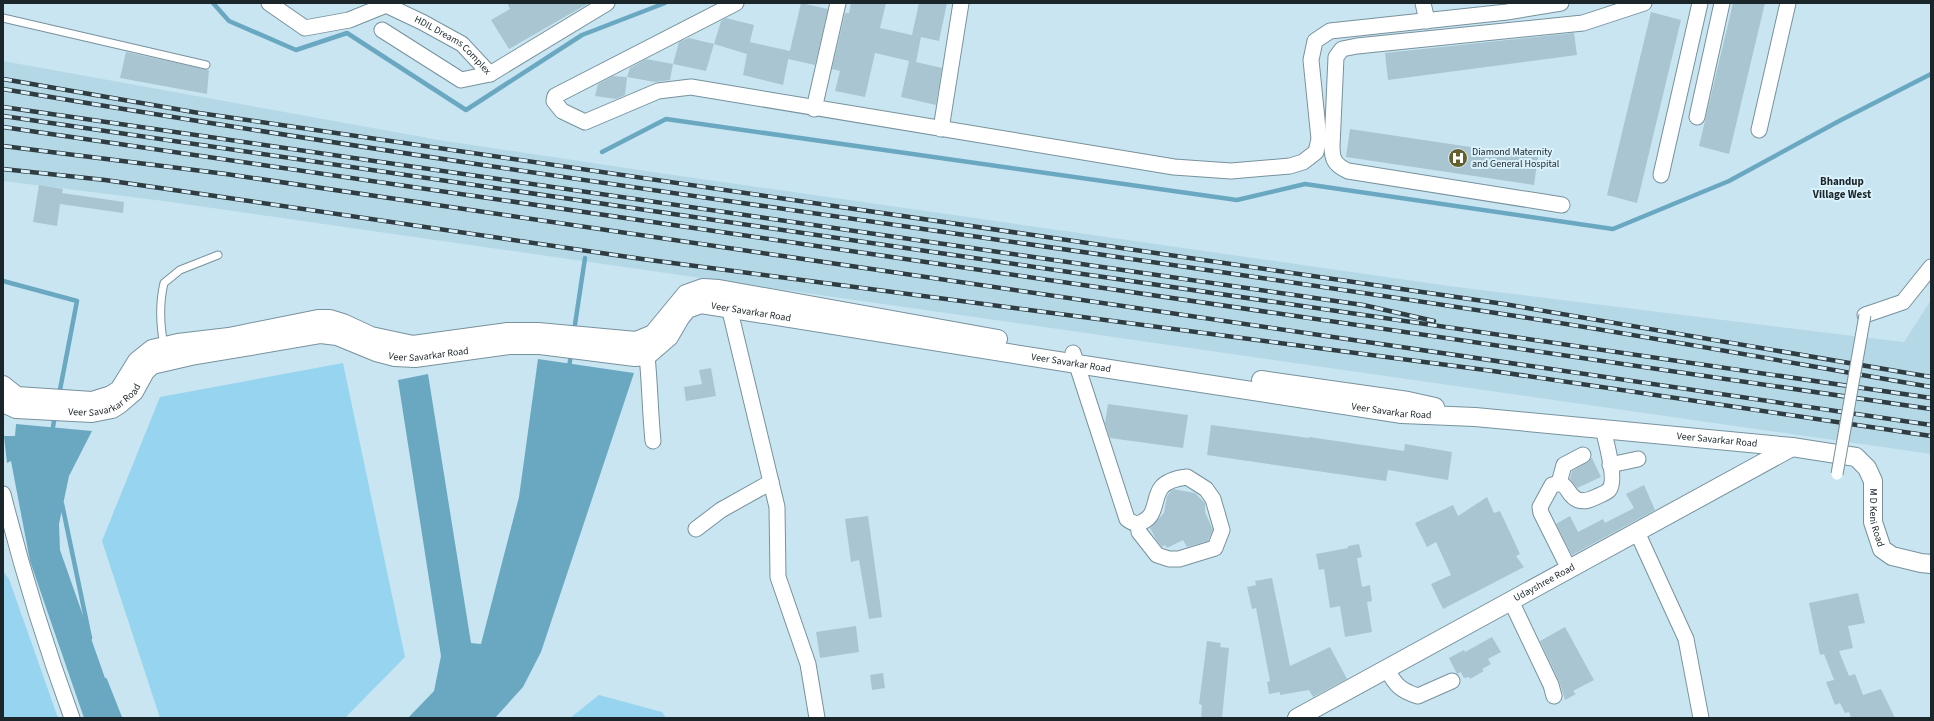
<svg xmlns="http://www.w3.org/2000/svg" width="1934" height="721" font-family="'Source Sans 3',sans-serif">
	<rect width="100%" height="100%" fill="#c9e5f2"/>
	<path fill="#b5d8e7" d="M3,61l436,79 207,31 803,115 404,50 51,6 27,-42v154l-1775,-254 -153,-19z"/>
	<path fill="#97d4ef" d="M343,363l62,294 -60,61h-185l-58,-177 58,-144z
		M3,571l6,8 49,139h-55z
		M599,695l63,17 4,6h-96z"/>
	<path fill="#6aa8c2" d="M538,359l96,14 -93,279 -18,35 -28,31h-87l26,-27 7,-35 -43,-276 30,-6 43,269 10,1 38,-147z
		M16,424l76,7 -23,45 -10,48 1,26 59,168h-35l-54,-157 -19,-100 -4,2 -3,-27h11z"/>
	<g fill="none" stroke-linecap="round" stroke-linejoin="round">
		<path stroke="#6aa8c2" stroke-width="4.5" d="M213,3l16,18 67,29 51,-17 119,77 116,-75 83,-32
			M602,152l64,-33 571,81 68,-16 308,45 116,-48 112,-61 90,-46
			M3,281l74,20 -18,94
			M574,331l11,-73
			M569,369l2,-17
			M52,432l3,-16
			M62,504l28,134
			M105,680l15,38"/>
	</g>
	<path fill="#aac5d2" d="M507,3h82l-80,46 -18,-29 19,-11z
		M801,3l27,6 -13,56 -27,-6z
		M851,3h35l-6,25 41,9 -5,25 26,6 -6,37 -35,-8 8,-36 -34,-8 -10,44 -30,-6 5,-20 -8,-2 13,-56h4z
		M919,3h28l-8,38 -27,-6z
		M1733,3h32l-36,151 -30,-8z
		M1651,12l30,8 -44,183 -30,-8z
		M726,18l28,7 -4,17 40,9 -7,34 -40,-10 4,-21 -33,-10 7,-23z
		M1574,33l3,22 -189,25 -3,-27z
		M689,38l25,6 -8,27 -33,-7 6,-22z
		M126,52l83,18 -2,24 -87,-16z
		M646,59l27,5 -3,16 -15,2 -28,-5 3,-9z
		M613,76l14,1 -2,18 -9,4 -21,-3 3,-12z
		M1350,129l188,28 -4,28 -188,-28z
		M39,185l24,4 -1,4 62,9 -1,11 -63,-9 -3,22 -24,-4z
		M711,368l5,28 -30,5 -2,-14 18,-3 -3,-14z
		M1108,404l80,11 -5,33 -73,-10 -5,-15z
		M1211,425l98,13v-1l95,14 1,-7 47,8 -4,28 -60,-10 -2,11 -179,-26z
		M1592,458l9,19 -24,11 -7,-9 2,-8z
		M1644,485l11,25 -83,45 -16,-31 14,-8 8,16 25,-13 2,4 29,-15 -8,-14z
		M1173,489l22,4 10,10v9l8,18 -5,11 -21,6 -4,-7 -16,8 -2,-3 -3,2 -6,-8 -6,-11 14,-15 3,-17z
		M1487,497l7,16 6,-2 20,43 -4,2 8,11 -81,42 -12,-25 20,-9 -15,-33 -9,5 -12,-24 38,-18 5,11z
		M868,516l14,101 -13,2 -10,-59 -8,2 -6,-43z
		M1359,544l3,13 -5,1 5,29 8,-2 2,16 -5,1 5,30 -27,5 -5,-31 -10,2 -6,-39 -5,1 -3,-16 32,-6v-2z
		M1272,578l18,88 40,-19 17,32 -34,18 -4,-7 -29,5v-3l-11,2 -2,-12 3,-1 -14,-73 -4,1 -5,-22 9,-2 -1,-4z
		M1858,593l7,30 -17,3 5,22 -14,3 10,25 6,-2 8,21 18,-6 14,29h-44l-2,-6 -4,1 -5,-10 -5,2 -9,-23 8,-2 -10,-26 -4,1 -11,-52z
		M856,626l3,26 -39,6 -4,-26z
		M1565,627l29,53 -21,11 3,3 -11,6 -6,-19 -19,-40z
		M1492,637l9,15 -13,7 3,5 -9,5 2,2 -14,8 -1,-2 -4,1 -2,-1 -2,-5 -4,2 -8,-16 15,-8 1,2z
		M1207,641l14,2 -1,4 9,1 -7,70h-21l1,-13 -3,-1z
		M883,673l2,15 -13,2 -2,-15z"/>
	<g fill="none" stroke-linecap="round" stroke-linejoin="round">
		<g stroke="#77929d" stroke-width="9">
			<path id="service" d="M3,18l203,47
				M164,346c-4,-21 -5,-42 0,-63l16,-13 38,-15"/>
		</g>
		<g stroke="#77929d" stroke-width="17">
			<g id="minor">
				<path id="s1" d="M269,3l36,25 44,-8 37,-15 36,17 40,22 28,30"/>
				<path d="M736,3l-181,93 -1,5 8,10 23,11 73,-31 33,-4 483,80 57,4 59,-5 13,-4 13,-10 3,-13 -8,-79 4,-19 15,-10 177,-19 54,-9"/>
				<path d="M1423,3l4,18"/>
				<path d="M382,30l79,50 29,-6 117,-71"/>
				<path d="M814,109l24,-106"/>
				<path d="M1697,117l25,-114"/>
				<path d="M941,129l20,-126"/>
				<path d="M1759,130l29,-127"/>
				<path d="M1661,175l39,-172"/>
				<path d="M1562,205l-214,-34c-13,-6 -16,-11 -16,-25l4,-89 6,-8 15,-3 226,-23 61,-20"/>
				<path d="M729,307l48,200 1,70 30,87 9,54"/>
				<path d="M1865,315l38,-13 28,-35"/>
				<path d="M1073,353l54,166c5,4 9,6 15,3 15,-6 11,-23 19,-34 6,-8 17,-10 26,-11l19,12 7,10 9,31 -7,18 -36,11h-10l-12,-4 -18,-23 -1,-8"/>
				<path d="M647,356c3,28 3,56 6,85"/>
				<path d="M1610,465l28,-6"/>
				<path d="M1559,483l5,-18 19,-10"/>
				<path d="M3,494c19,76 42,150 69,224"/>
				<path d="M696,529l25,-19 50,-28"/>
				<path d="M1637,532l49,107 15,79"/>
				<path d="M1569,569l-28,-56 -1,-6 12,-22c18,-5 13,10 26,15 7,2 12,0 18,-3 4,-2 10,-4 13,-7 8,-9 -3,-49 -6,-61"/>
				<path d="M1511,601l40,84 3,11"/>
				<path d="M1387,669c8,16 14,22 31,27l34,-15"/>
			</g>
		</g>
		<g stroke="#77929d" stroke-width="20">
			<g id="tertiary">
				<path d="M1261,380l147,21 27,6"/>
				<path d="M3,385l14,11 75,5 19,-6 8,-5 18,-29 15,-12 26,-6 51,-6 89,-18h12l13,4 28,13 42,9 95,-13h30l98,9 17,-7 33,-40 17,-6 16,1 279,50"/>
				<path id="s2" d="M3,403l13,6 76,4 20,-4 8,-5 14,-12 11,-20 7,-7 39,-9 130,-22 16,2 39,16 19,5 20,1 95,-13h30l95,12 12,-1 22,-19 11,-19 7,-9 14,-5 376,60 325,50 73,3 317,30 64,10 11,11 6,13v41l9,27 10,7 29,7 10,1"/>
				<path id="s3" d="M1297,718l495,-271"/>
			</g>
		</g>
		<use href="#service" stroke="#fff" stroke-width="7"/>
		<use href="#minor" stroke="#fff" stroke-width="15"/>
		<use href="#tertiary" stroke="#fff" stroke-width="18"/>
		<g stroke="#2f3c41" stroke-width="4.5">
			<path id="rail" d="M3,79l196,34 1305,191 427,73
				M3,89c496,84 996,148 1493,224 145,22 290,49 435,74
				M3,107l1360,198 71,16
				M3,116l1928,282
				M3,127l1928,282
				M3,146l223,28 1705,251
				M3,169l102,11 117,17 420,62 851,112 438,65"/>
		</g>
		<use href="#rail" stroke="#dbf2fc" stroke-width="3" stroke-dasharray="9" stroke-linecap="butt"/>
		<g stroke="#77929d" stroke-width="13" stroke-linecap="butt">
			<path id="pedestrian-bridge" d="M1837,474l28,-159"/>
		</g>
		<use href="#pedestrian-bridge" stroke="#fff" stroke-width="11"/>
	</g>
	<defs>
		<g id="hospital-disc" transform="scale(1)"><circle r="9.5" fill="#64602d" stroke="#dbf2fc"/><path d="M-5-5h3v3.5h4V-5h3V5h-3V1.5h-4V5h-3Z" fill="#fff"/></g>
	</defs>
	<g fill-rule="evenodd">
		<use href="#hospital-disc" x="1458" y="158"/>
	</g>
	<g text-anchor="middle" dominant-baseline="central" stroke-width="4" stroke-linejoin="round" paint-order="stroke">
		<g font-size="10" fill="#1b262a" stroke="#dbf2fc">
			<text stroke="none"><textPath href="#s1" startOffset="207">HDIL Dreams Complex</textPath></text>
			<text stroke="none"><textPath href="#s2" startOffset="803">Veer Savarkar Road</textPath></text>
			<text stroke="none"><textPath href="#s2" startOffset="455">Veer Savarkar Road</textPath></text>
			<text stroke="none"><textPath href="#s2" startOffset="1127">Veer Savarkar Road</textPath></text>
			<text stroke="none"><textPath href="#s2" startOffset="107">Veer Savarkar Road</textPath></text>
			<text stroke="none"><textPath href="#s2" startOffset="1451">Veer Savarkar Road</textPath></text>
			<text stroke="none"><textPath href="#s2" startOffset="1778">Veer Savarkar Road</textPath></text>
			<text stroke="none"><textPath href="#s2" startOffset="1985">M D Keni Road</textPath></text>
			<text stroke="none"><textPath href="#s3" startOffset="282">Udayshree Road</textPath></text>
		</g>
		<g font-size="10" fill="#1b262a" stroke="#dbf2fc" text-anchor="start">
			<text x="1472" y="152">Diamond Maternity<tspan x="1472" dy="12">and General Hospital</tspan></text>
		</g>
		<g font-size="11" font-weight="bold" fill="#1b262a" stroke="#dbf2fc">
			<text x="1842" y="181">Bhandup<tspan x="1842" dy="13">Village West</tspan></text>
		</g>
	</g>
	<rect width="1934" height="721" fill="none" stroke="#1b262a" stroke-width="8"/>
</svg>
